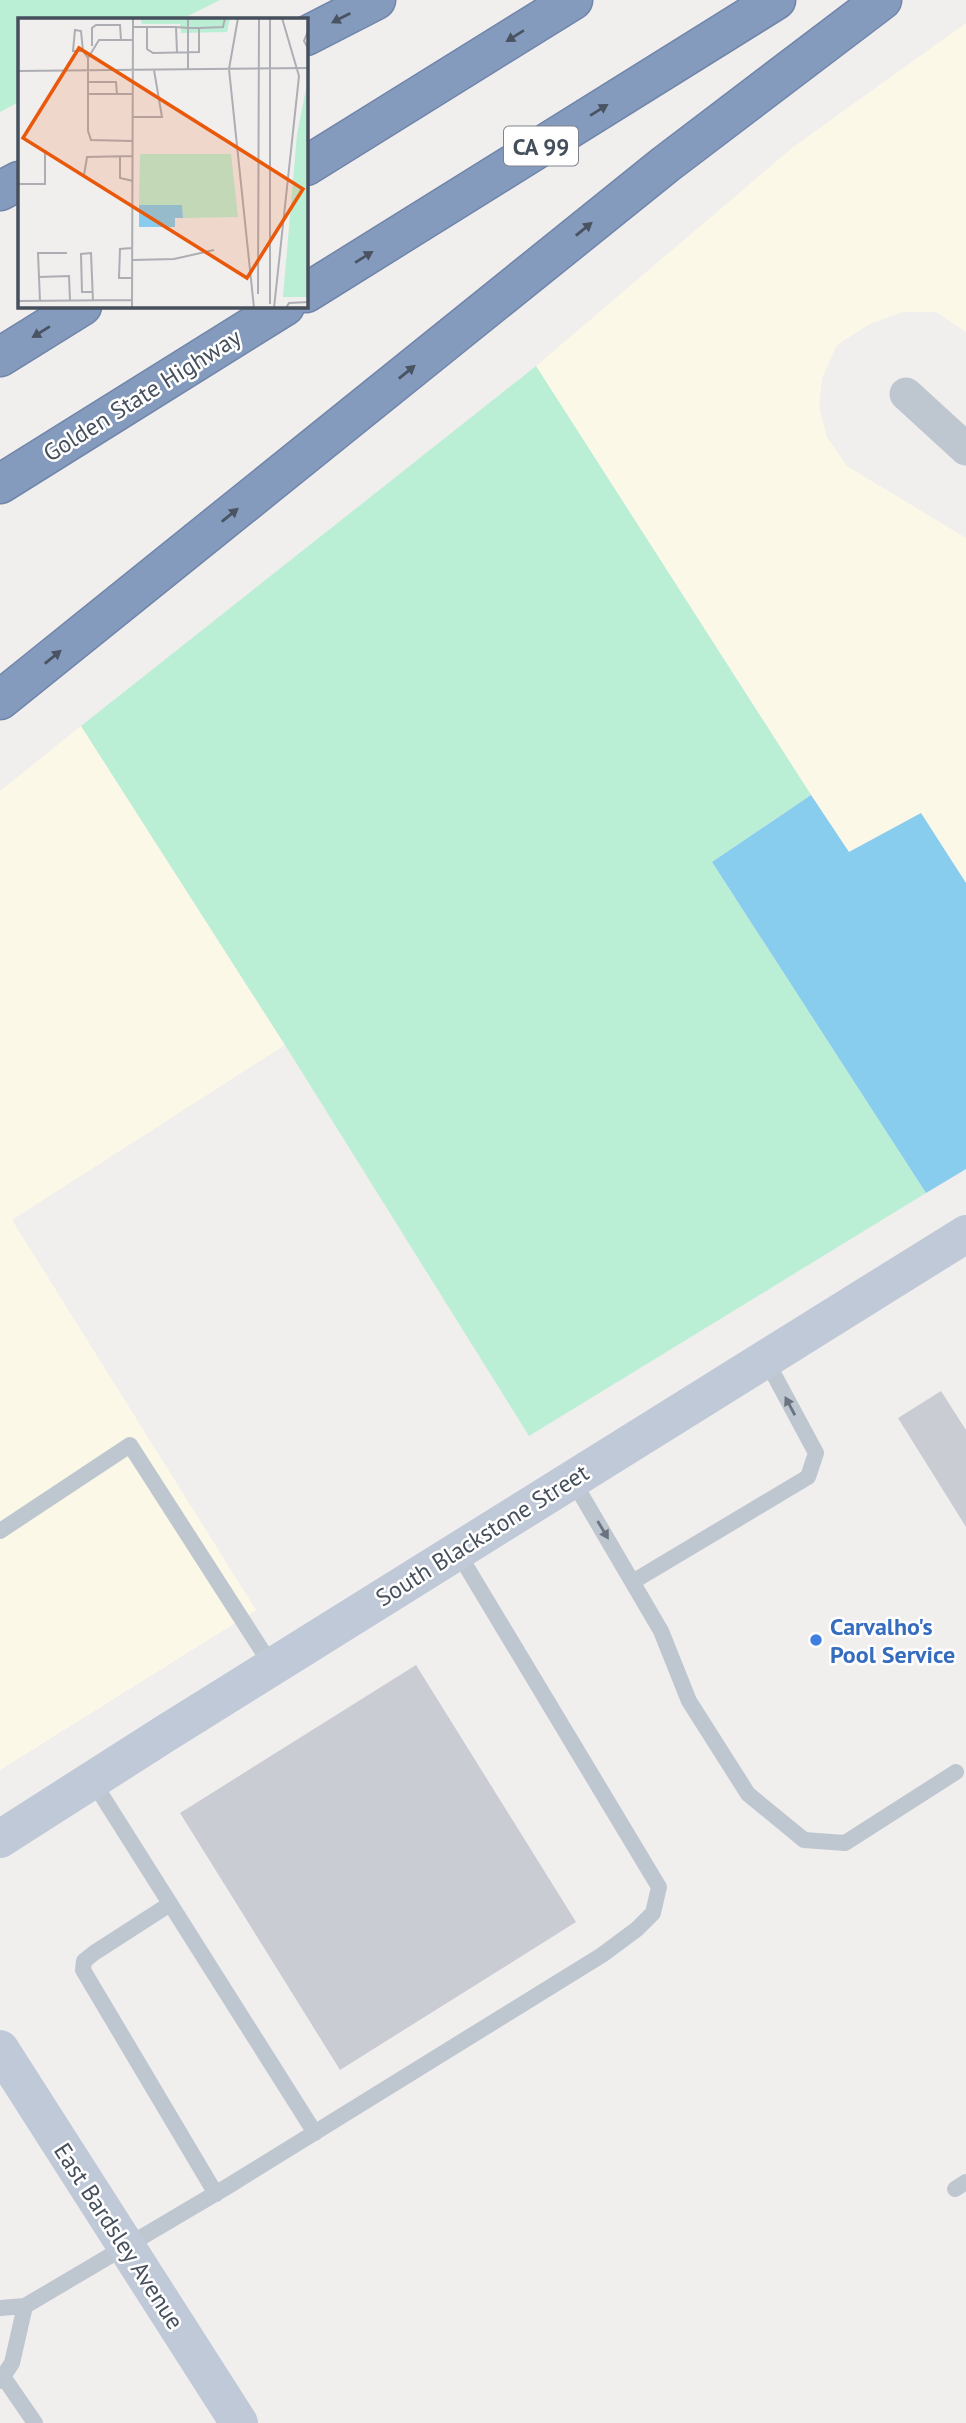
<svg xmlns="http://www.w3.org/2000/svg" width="966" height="2423" font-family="'PT Sans',sans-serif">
	<rect width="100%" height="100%" fill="#f1eeee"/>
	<path fill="#fcf8e7" d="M966,23v309l-30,-20h-34l-32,12 -33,21 -15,33 -3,29 8,30 20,29 119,72v345l-45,-70 -73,39 -312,-486 256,-218z
		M81,726l204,319 -273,175 244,390 -256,160v-979z"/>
	<path fill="#bbefd5" d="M0,0h220l-38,19h-163v83l-19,10z
		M536,366l275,429 -99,67 214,331 -397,243 -244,-391 -204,-319z"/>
	<path fill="#88cded" d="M811,795l38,57 72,-39 45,70v286l-40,24 -214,-331z"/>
	<path fill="#caccd4" d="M941,1391l25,39v97l-68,-109z
		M416,1665l160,257 -236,148 -160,-257z"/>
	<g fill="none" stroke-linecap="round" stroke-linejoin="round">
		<g stroke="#7085aa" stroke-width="41">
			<path id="highway" d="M306,36l70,-36
				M306,166l267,-166
				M0,191l19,-10
				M306,293l470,-293
				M0,357l82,-51
				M0,484l285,-178
				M0,700l666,-536 216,-164"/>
		</g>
		<path stroke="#bec7d0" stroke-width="16" d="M572,1479l89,152 28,70 59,93 56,46 41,3 111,-71
			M0,1531l130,-86 142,221
			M634,1581l174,-104 8,-24 -51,-95
			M92,1780l223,353
			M170,1904l-76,49 -10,8 -1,9 133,224
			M955,2189l11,-7
			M0,2308l25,-2 205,-121 372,-230 35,-26 16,-16 6,-26 -202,-336
			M4,2378l31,45
			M0,2381l12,-18 13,-57"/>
		<path stroke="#bec7d0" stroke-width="33" d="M906,394l60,55"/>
		<path stroke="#c0c9d7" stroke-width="38" d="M0,1839l166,-106 800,-499
			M0,2049l239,374"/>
		<use href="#highway" stroke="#859bbe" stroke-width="38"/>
	</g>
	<defs><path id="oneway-solid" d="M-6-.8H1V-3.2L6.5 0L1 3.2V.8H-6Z" transform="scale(1.75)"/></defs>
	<g fill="#495361">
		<use href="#oneway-solid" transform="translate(341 18) rotate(153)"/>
		<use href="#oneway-solid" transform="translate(515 36) rotate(148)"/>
		<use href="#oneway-solid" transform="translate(599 110) rotate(-32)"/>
		<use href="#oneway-solid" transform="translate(584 229) rotate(-39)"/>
		<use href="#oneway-solid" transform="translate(364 257) rotate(-32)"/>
		<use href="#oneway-solid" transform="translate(41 332) rotate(148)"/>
		<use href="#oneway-solid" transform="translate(407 372) rotate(-39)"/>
		<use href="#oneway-solid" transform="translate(230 515) rotate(-39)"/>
		<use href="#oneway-solid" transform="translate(53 657) rotate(-39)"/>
	</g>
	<g fill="#6a737f">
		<use href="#oneway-solid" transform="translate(790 1406) rotate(-118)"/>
		<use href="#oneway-solid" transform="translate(603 1530) rotate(59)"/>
	</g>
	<circle fill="#3f7fe0" stroke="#fff" stroke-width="2.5" cx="816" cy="1640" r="7"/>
	<g text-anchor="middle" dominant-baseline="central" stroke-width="5" stroke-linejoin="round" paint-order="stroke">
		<rect fill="#fff" stroke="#7e848d" stroke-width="2" x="504" y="126.5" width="74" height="39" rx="5"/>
		<g font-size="23" font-weight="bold" fill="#464f5c">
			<text x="541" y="146">CA 99</text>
		</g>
		<g font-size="24" fill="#464f5c" stroke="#fff">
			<text transform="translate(142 395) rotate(-32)">Golden State Highway</text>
			<text transform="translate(482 1535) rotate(-32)">South Blackstone Street</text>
			<text transform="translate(119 2236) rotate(57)">East Bardsley Avenue</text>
		</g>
		<g font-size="24" font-weight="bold" fill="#366cbe" stroke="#fff" text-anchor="start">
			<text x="830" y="1626">Carvalho's<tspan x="830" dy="28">Pool Service</tspan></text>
		</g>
	</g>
	<g transform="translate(18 18)">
		<rect width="290" height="290" fill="#f1eeee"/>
		<path d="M122,0h90l-3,14 -46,1 -1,-9h-38zM290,61v218h-25l14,-163zM122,136h91l7,63 -55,1 -1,-13h-43z" fill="#bbefd5"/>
		<path d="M121,187h43l1,13h-8v9h-36z" fill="#88cded"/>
		<path fill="none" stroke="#adaeb4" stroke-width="2" d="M170,0v10h11l24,-1 2,-9M220,0l-9,51 25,239M115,9h43l1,25M129,9v22l6,4 46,-1v-24M158,9l12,1v41M290,13l-4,10 5,9M74,28v-18l4,-3h24l1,15M65,33h-10l2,-21 6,1 2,20 5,7M0,53l291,-3M70,64h28l1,12M70,76h44M115,99h29l-8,-47M115,123l-42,-1 -3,-9v-73l11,-18h34M102,138v22l13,3M66,157l3,-18 45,-1M0,166h27v-34M114,230l-12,1 -1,29h14M115,242l41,-1 40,-9M21,259l30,-1 1,25M74,274h-10l-1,-38 10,-1 2,48M240,276l1,-276M0,283l114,-1M22,283l-2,-48h29M252,286v-286M114,290l1,-290M256,290l25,-232 -17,-58M268,290l3,-5 20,-1"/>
		<path fill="#e8590c" fill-opacity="0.15" stroke="#e8590c" stroke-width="3.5" d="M61,30l224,141 -56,89 -224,-140z"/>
		<rect width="290" height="290" fill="none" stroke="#464f5c" stroke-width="3.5"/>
	</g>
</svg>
